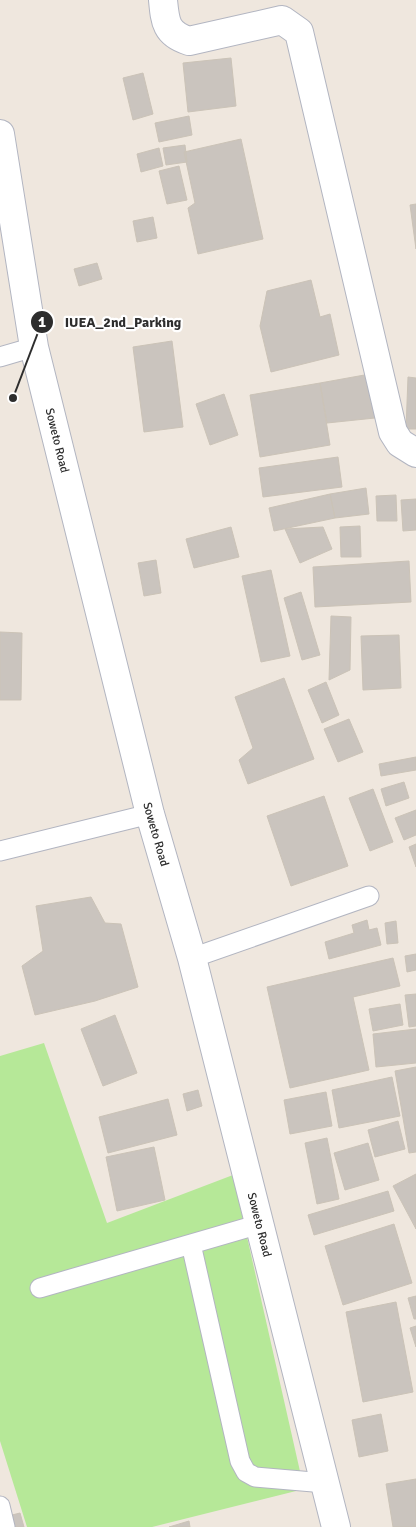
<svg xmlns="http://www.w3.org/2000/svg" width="416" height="1527" font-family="Signika,sans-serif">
	<rect width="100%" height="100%" fill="#efe7de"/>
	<path fill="#b6e898" d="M44,1043l63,180 126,-48 71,314 -152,38h-125l-27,-86v-385z"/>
	<path fill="#cac4be" stroke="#cbc3b7" d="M231,58l5,48 -48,6 -5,-49z
		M143,73l10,41 -20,6 -10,-42z
		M189,116l3,19 -33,7 -4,-19z
		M241,139l22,100 -65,15 -10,-46 7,-5 -11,-51z
		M185,145l2,17 -21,3 -3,-17z
		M159,148l4,18 -22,6 -4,-18z
		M179,166l8,34 -20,4 -8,-33z
		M416,204v45l-6,-44z
		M153,217l4,21 -20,4 -4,-21z
		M97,263l5,16 -23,7 -5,-17z
		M311,280l9,37 10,-3 9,41 -68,17 -11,-46 7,-35z
		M172,341l11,86 -39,5 -11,-85z
		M370,374l5,44 -48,5 -7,-40z
		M408,377l8,1v51h-10z
		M320,383l10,62 -70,12 -10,-62z
		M224,394l14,41 -28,10 -14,-41z
		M338,457l4,30 -79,10 -4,-29z
		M366,488l3,26 -34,4 -5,-24z
		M330,494l5,24 -61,13 -5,-23z
		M396,495l1,26h-20l-1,-25z
		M416,499v31l-13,1 -2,-31z
		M360,526l1,31h-20l-1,-30z
		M231,527l8,30 -45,11 -8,-29z
		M323,527l9,22 -32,14 -15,-34z
		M156,560l5,33 -17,3 -6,-33z
		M409,561l2,41 -96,5 -2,-40z
		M271,570l19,86 -29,6 -19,-86z
		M301,592l19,63 -18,5 -18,-62z
		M331,616l20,1 -1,53 -21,10z
		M0,632l22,1 -1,67h-21z
		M399,635l2,53 -38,2 -2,-54z
		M284,678l30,81 -66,25 -9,-24 14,-12 -18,-51z
		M326,682l13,33 -17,8 -14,-33z
		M349,719l14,33 -25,10 -14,-33z
		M416,757v13l-35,6 -2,-12z
		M404,782l5,16 -23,8 -5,-17z
		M373,789l20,53 -23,9 -21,-53z
		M324,796l24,70 -57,20 -24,-70z
		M416,810v25l-12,5 -9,-22z
		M416,844v23l-7,-20z
		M91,897l14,26 16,1 17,63 -43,14 -60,14 -13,-49 21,-15 -7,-45z
		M367,920l2,10 8,-2 4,17 -52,14 -4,-17 29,-9 -2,-8z
		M396,921l2,22 -11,1 -2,-21z
		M416,954v16l-9,2 -2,-16z
		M393,958l7,28 -47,11 16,73 -79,18 -23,-101z
		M416,994v32l-7,1 -4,-32z
		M400,1004l3,21 -30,6 -4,-22z
		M115,1015l22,58 -34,13 -22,-57z
		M416,1029v34l-40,4 -3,-33z
		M416,1067v85l-7,1 -14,-82z
		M392,1077l8,39 -61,12 -7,-38z
		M198,1090l4,16 -15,5 -4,-17z
		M326,1092l6,34 -42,8 -6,-34z
		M168,1099l9,36 -69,18 -9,-36z
		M398,1121l7,28 -30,8 -7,-27z
		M327,1138l12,61 -22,5 -12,-61z
		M368,1143l11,37 -34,10 -11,-37z
		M154,1147l11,53 -48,11 -11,-54z
		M416,1174v55l-23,-43z
		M388,1191l6,20 -80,24 -6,-20z
		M394,1224l18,59 -69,22 -18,-59z
		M416,1296v23h-2l-6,-21z
		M396,1302l17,90 -50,10 -17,-90z
		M416,1326v21l-6,-19z
		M381,1414l7,37 -29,6 -7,-37z
		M416,1479v48h-23l-7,-43z
		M20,1513l4,14h-13l-3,-11z
		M189,1521l1,6h-21z"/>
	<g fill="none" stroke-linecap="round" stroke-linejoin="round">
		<g stroke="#b2b5c1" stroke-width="21">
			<path id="service" d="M0,357l34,-10
				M0,851l150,-37
				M192,958l177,-62
				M191,1244l49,217 6,11 9,5 70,6
				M40,1288l220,-64
				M0,1506l5,21"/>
		</g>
		<g stroke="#b2b5c1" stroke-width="30">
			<path id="minor" d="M163,0c2,22 3,34 26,41l93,-21 17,12 94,400 7,11 16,10"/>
		</g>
		<g stroke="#b2b5c1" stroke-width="30">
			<g id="tertiary">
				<path id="s1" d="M0,134l34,213 116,467 42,144 144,569"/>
			</g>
		</g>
		<use href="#service" stroke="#fff" stroke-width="19"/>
		<use href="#minor" stroke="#fff" stroke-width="28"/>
		<use href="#tertiary" stroke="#fff" stroke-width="28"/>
	</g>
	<g text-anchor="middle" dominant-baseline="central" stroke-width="4.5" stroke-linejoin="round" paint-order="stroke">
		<g font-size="12" fill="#2d2d2d" stroke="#fff">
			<text stroke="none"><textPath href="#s1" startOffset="312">Soweto Road</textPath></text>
			<text stroke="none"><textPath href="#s1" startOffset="718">Soweto Road</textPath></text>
			<text stroke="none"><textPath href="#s1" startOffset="1122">Soweto Road</textPath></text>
		</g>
	</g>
	<path fill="none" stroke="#2d2d2d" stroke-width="2" d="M13 398L42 322"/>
	<g fill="#2d2d2d" stroke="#fff" stroke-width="2">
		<circle cx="13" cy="398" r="5"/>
		<circle cx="42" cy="322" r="12"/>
	</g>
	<g font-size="15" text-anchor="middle" font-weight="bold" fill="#fff">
		<text x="42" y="327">1</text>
	</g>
	<g font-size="14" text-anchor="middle" font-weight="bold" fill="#2d2d2d" stroke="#fff" stroke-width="4.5" stroke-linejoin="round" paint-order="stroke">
		<text x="123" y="327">IUEA_2nd_Parking</text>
	</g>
</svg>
